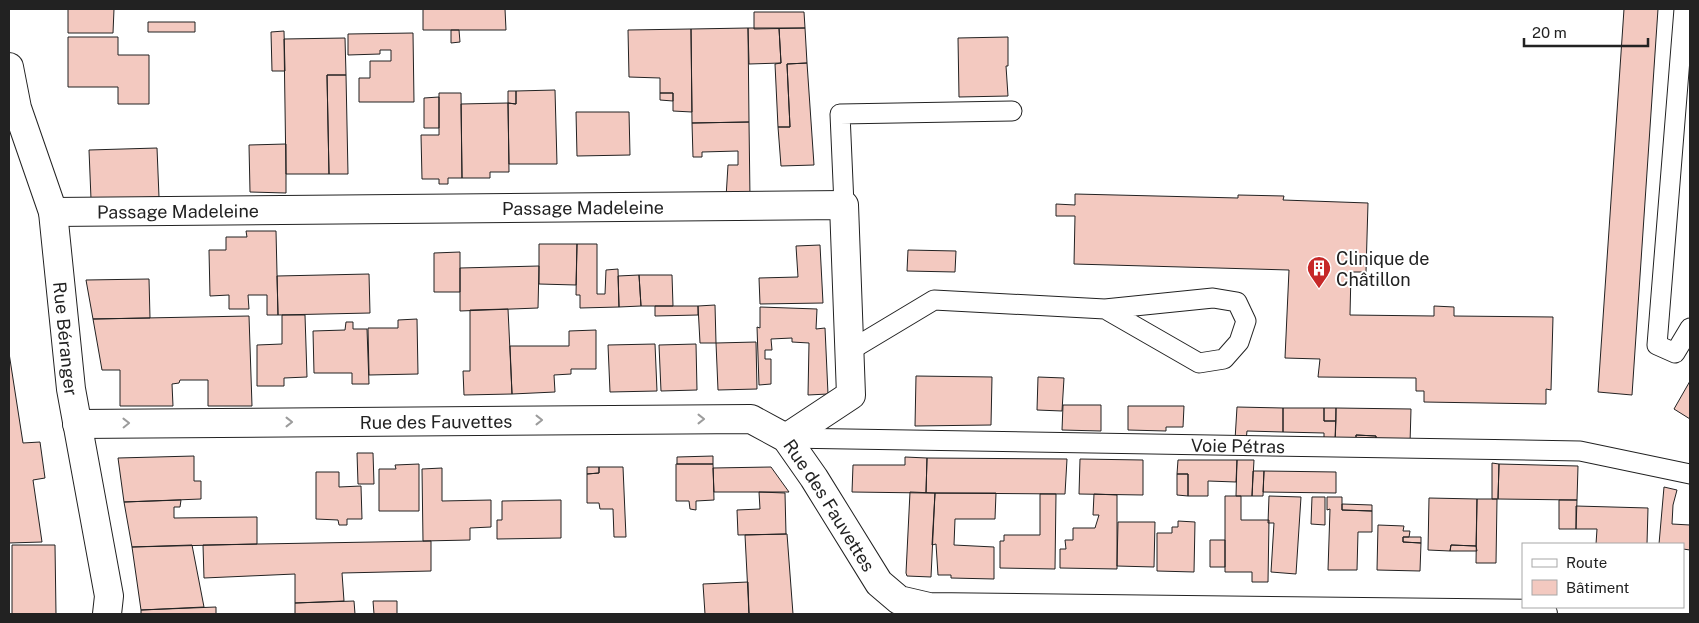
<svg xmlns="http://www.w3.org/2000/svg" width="1699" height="623" font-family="'Public Sans',sans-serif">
	<rect width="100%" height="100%" fill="#fff"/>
	<path fill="#f3c9c0" stroke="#222" d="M68,9h46l-1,24h-45z
		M423,9h82l1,21h-83z
		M1624,9h34l-26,386 -34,-3z
		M754,12h50l1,16 -51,1z
		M148,22h47v10h-47z
		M748,28h31l2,35 -32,1z
		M748,28l1,94 -57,1 -1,-94z
		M779,28h26l2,35 -20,1 3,63h-12l-3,-63 6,-1z
		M691,29l1,83 -19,-1v-18h-13v-15l-31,-1 -1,-47z
		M451,30h8l1,12 -9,1z
		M284,31l1,40h-13l-1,-39z
		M413,33l1,69h-55v-24h11v-17h21v-11h-11v4l-32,1v-21z
		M68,37h50v18h31v49h-31v-17h-50z
		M1008,37v29h-2l2,30 -49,1 -1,-59z
		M345,38l1,37h-19l2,99h-43l-2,-135z
		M807,63l7,102 -33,1 -3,-39h12l-3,-63z
		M327,75h19l2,99h-19z
		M555,90l2,74h-48l-1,-61 8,1v-13z
		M508,91h8v13l-8,-1z
		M439,93h22l1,85h-14v6h-9v-5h-17l-1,-44h18z
		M660,93h13v8l-13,-1z
		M439,97v31h-15v-30z
		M508,103l1,69h-19v6h-28l-1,-74z
		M576,112h53l1,43 -53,1z
		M749,122l1,76h-24l2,-33h10v-14l-36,1v5h-9l-1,-34z
		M286,144v49l-36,-1 -1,-47z
		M157,148l2,49 -68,2 -2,-49z
		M1075,194l163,4v-3l46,1 -1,4 85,3 -2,69h-15l-1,43 84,1v-10l20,1v9l99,1 -2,73 -5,-1v15l-122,-2v-11h-8v-13l-98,-1 2,-18 -35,-1 4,-88 -215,-6 1,-48h-19v-12l19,1z
		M246,231h30l2,84h-11v-20h-19l1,14h-20v-14l-19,1 -1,-46h17v-13h21z
		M539,244h38l-1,41 -37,-1z
		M577,244h20v50h8l1,-24 12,-1 1,38 -39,1v-13h-4z
		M820,245l3,58 -63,1 -1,-26 39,-1 -2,-31z
		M908,250l48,1 -1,21 -48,-1z
		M460,252v40h-26v-39z
		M539,266l-1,42 -78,3v-43z
		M369,274l1,39 -92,2 -1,-39z
		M639,275l2,31 -22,1 -1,-31z
		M639,275h33l1,31h-32z
		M149,279l1,39 -57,1 -7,-39z
		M715,305l1,38h-16l-2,-37z
		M655,306h43v9l-43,1z
		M760,307l57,2 -1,20 9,-1 3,66 -20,1 1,-52 -17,-1v-4l-21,1 1,11h-7v9h6v25l-12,1 -2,-58 3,1z
		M508,309l4,85 -48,1 -1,-24h7v-61z
		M282,315h23l2,62 -23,1v8h-27v-41l25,-1z
		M249,316l3,90h-44v-26h-28l-1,3 -7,1 1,22h-53v-36h-18l-9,-51z
		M417,319l1,55 -49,1 -1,-47h30v-8z
		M346,322h7v7h14l2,55h-17v-11h-38l-1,-42 32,-1z
		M596,330v39h-25v5l-17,1 1,17 -43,2 -2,-48h59v-15z
		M756,342l1,47 -39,1 -2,-47z
		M655,344l2,47 -47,1 -2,-47z
		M696,344l1,46 -36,1 -2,-46z
		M9,353l14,90 17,-1 5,36 -12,2 9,62 -33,1z
		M916,376l76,1 -1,48 -76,1z
		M1038,377l26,1 -2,33 -25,-1z
		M1690,381v38l-16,-10z
		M1063,405h38v26l-39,-1z
		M1128,406h56l-1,21h-17v4l-38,-1z
		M1237,407l46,1v24l-36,-1 -1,10 -11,-1z
		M1283,408h41v13h12l-1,21 -11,1v-10l-41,-1z
		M1324,408h12v13h-12z
		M1336,408l75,1 -1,35 -34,-1v-7l-20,-1v8l-21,-1z
		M1356,435l20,1v7h-20z
		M357,453h16l1,31h-16z
		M194,456v25h7v18l-77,3 -6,-44z
		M713,456v8h-36v-7z
		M905,457l22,1 -1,35 -74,-1 1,-27h52z
		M927,458l140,1 -2,35 -139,-1z
		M1080,459l63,1v35l-64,-1z
		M1178,460h59l-1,22 -28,-1v15h-20v-22h-11z
		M1237,460h17l-2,36h-16z
		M1492,463l7,1 -1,35h-6z
		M419,464v47h-40v-42h17l-1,-4z
		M676,464h37l1,36 -18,1v9l-6,-1 -1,-8h-13z
		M1499,464l79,2 -1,34 -79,-1z
		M587,467h12v6l-12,1z
		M599,467h24l3,70h-12l-1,-28h-13l-1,-6h-12v-29l12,-1z
		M771,467l18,25h-75l-1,-24z
		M442,468v33l49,-1v27l-21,1v12l-47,1 -1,-72z
		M1253,471h11l-1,25h-11z
		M1264,471l72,1v21l-73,-1z
		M316,472h23v15l22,-1 1,33h-15v6h-8l-1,-5 -22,-1z
		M1177,474h11v22l-11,-1z
		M1664,487l13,3 -4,15 -1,19 18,1v25l-7,-1v-5h-24z
		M759,492l26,1 1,41 -48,1 -1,-25 23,-1z
		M910,492l25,1 -4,84 -24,-1 -1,-3z
		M935,493h61l-1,26h-40l-1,26 40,2v32l-43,-1v-3h-13l-2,-31 -4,1z
		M1040,494h16l-1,75 -55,-1v-27h4v-6h36z
		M1094,494l23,1v74l-57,-1v-19h6l-1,-9h8v-12h22l4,-13h-6z
		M1225,496h16v24h28l-1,62h-16v-10h-27z
		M1269,496l32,1 -5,77 -25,-2 3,-49h-6z
		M1312,497h13v28l-14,-1z
		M1327,497h15v13l30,1v21h-14l-1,38h-29l2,-61 -3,1z
		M1429,498l48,1 -1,47 -25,-1 -1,6 -22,-1z
		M1477,499h20l-1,64h-20z
		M181,500l-1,7h-6v11l83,-1v27l-125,3 -8,-45z
		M561,500v38l-64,1v-19h5v-19z
		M1559,500h18l-1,29h-17z
		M1342,504l30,1v6l-30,-1z
		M1576,506l72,2 -1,36h-51l1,-15h-21z
		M1178,521l17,1 -1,50 -37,-1v-38h15v-6h6z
		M1118,522h37l-1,45 -37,-1z
		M1378,525l26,1 -1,5h7l-1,6h-6v5l18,1 -1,28 -43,-1z
		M787,534l6,80h-44l-4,-79z
		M1403,537h18v6l-18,-1z
		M1210,540h15v27h-15z
		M431,541v30l-89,2 2,28 -49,2v-29l-91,4 -1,-33z
		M12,545h43l1,69h-44z
		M192,545l12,62 -63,3 -9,-63z
		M1451,545l25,1 1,5h-27z
		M748,582l1,32h-44l-2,-30z
		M354,601l1,13h-60v-11z
		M373,601h24v13h-23z
		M216,607v7h-75v-4z"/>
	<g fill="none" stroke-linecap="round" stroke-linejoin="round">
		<g stroke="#222" stroke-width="21">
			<g id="lane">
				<path d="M1684,9l-27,336 18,8 15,-25"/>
				<path d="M844,205l-4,-91 172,-3"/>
				<path d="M849,351l85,-51 171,9 94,54 25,-4 15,-17 7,-21 -9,-19 -24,-4 -108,11"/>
				<path id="s1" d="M786,438l794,13 110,23"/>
			</g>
		</g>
		<g stroke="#222" stroke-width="30">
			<g id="street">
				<path id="s2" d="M9,67l8,41 36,104 18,177 38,207 -2,18"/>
				<path id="s3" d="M53,212l791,-7 7,190 -65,43"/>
				<path id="s4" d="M77,424l674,-5 35,19 28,40 65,105 20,17 30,7 614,7"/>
			</g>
		</g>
		<use href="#lane" stroke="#fff" stroke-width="19"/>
		<use href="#street" stroke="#fff" stroke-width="28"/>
	</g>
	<defs><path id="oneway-chevron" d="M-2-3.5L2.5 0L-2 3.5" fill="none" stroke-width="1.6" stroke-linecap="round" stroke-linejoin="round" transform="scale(1.25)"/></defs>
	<g stroke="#9c9c9c">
		<use href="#oneway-chevron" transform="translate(701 419)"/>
		<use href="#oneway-chevron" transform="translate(539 420)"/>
		<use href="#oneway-chevron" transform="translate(289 422)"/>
		<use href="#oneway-chevron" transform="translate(126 423) rotate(-1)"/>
	</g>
	<defs>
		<g id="building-pin" transform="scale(1.25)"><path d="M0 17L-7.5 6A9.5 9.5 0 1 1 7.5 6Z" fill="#c62828" stroke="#fff"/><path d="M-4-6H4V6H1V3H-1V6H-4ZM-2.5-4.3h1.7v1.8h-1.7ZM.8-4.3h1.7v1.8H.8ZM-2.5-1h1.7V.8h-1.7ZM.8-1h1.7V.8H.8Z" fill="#fff"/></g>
	</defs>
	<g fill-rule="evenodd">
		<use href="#building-pin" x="1319" y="268"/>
	</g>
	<g text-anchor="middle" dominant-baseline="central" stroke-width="4" stroke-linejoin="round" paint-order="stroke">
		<g font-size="18" fill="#222" stroke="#fff">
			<text stroke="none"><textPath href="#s3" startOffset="530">Passage Madeleine</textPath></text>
			<text stroke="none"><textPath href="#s3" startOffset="125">Passage Madeleine</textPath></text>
			<text stroke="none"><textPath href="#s2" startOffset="279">Rue Béranger</textPath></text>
			<text stroke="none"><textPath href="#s4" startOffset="359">Rue des Fauvettes</textPath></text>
			<text stroke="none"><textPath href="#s1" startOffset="452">Voie Pétras</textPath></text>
			<text stroke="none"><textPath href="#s4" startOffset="794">Rue des Fauvettes</textPath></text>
		</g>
		<g font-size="18" fill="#222" stroke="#fff" text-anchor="start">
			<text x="1336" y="258">Clinique de<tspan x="1336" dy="21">Châtillon</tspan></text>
		</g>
	</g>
	<rect width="1699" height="623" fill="none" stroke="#222222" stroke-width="20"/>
	<rect x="1522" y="543" width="162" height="65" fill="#ffffff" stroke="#a7a7a7"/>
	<rect x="1532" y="559" width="25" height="8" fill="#ffffff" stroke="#a7a7a7"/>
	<text x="1566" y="568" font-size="15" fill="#222222">Route</text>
	<rect x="1532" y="580" width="25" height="15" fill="#f3c9c0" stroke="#a7a7a7"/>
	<text x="1566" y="593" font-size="15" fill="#222222">Bâtiment</text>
	<path d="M1524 38v8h124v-8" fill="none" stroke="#222222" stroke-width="2.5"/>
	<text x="1532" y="38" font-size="15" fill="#222222" stroke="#ffffff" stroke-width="4" paint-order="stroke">20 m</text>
</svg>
